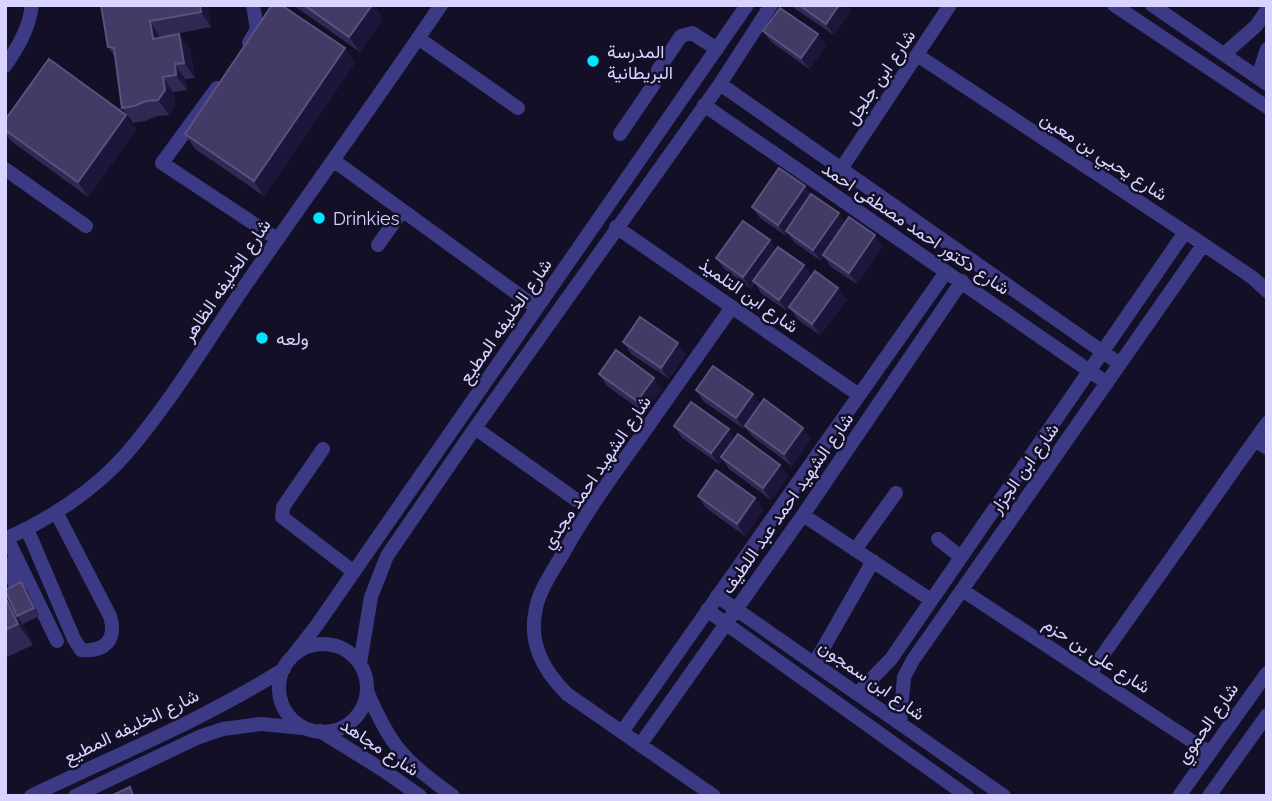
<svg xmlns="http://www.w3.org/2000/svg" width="1272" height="801" font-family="Raleway,Vazirmatn,sans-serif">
	<rect width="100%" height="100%" fill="#130f26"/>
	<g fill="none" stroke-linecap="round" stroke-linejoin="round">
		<path stroke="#3d3a85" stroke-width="14" d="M1114,5l153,102
			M1152,5l115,79
			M418,38l100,70
			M249,43l8,-14 -4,-24
			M1224,54l32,-28 11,-16
			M917,55l280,185 56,38 14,13
			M5,66c13,-19 24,-37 27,-61
			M1258,77l9,-28
			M720,84l400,280
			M217,88l-55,75 115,76
			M704,105l403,278
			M620,134l34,-50 4,-14 23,-34 11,-3 25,16
			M333,160l204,148
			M5,169l81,57
			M841,169l109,-164
			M616,227l243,168
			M378,245l24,-34
			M475,428l114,81
			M1255,440l12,8
			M323,449l-40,58 -1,10 72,55
			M803,515l128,85
			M27,529l47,110 7,11c24,2 36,-10 29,-34l-54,-104
			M7,538l50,103
			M5,539c43,-19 90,-49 121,-85 50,-58 88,-125 132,-187 61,-87 123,-174 183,-262
			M938,539l23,18
			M855,550l41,-57
			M5,563l14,29
			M962,590l248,163
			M717,596l287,200
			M707,610l260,186
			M279 688a44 44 0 1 1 88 0a44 44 0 1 1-88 0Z
			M292,657l25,-32 430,-620
			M360,663l11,-66 16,-41 88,-128 245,-344 51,-79
			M814,664l59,-103
			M1090,673l177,-250
			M367,691c24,57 37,69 86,105
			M857,694l34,-35 294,-427
			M900,723l4,-46 9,-17 290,-415
			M320,731l63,39 37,26
			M622,732l324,-460
			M640,745l163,-230 159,-234
			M31,796c85,-41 174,-77 253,-127
			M75,796l124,-59 24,-8 38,-5 42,4
			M714,796l-147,-102c-24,-24 -39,-51 -31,-86 4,-20 19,-40 29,-58 22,-39 48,-75 74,-111 31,-44 62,-88 93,-132
			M1179,796l88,-123
			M1209,796l58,-81"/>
	</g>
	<path fill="#312854" d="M101,5h106l4,22 -51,10 1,1 29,11 5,29 -10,1 2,11 -14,2 2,13 -6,10 -12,1 -12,5 -12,2 -11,-15 -7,-51 -7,-10z
		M293,5h81l9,14 -23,33z
		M792,5h55l4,6 -17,24 -40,-27z
		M763,31l55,3 8,12 -17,23 -38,-27z
		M345,48l10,15 -91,133 -69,-47 -10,-15z
		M5,120l131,10 -48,67 -77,-56 -6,-8z
		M805,186l6,9 28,18 6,10 38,23 -26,38 -26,-17 -7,-10 -3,4 -27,-19 -6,-9 -2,3 -26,-18 -8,-11z
		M776,250l36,26 26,12 9,12 -27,35 -23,-16 -7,-11 -3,3 -26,-18 -6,-10 -4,6 -27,-20 -8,-11z
		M623,342l63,12 -17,25 -38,-25z
		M599,374l63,15 -17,24 -38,-27z
		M696,390l57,4 7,10 51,35 -19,27 -39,-29 -8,-10 -1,2 -40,-27z
		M674,426l55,3 6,9 53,38 -17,24 -42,-31 -6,-9 -4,4 -37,-26z
		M698,496l57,2 8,12 -18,26 -39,-28z
		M5,586l2,3 20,1 12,26 -16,8 10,21 -28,13z"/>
	<path fill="#1d163a" d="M200,5h7l4,22 -10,-15z
		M372,5h2l9,14 -23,33 -11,-15z
		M839,5h8l4,6 -17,24 -8,-11z
		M150,21l10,16 3,17 -10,-15z
		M179,34l11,15 5,29 -11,-15z
		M818,34l8,12 -17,23 -8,-11z
		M345,48l10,15 -91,133 -10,-15z
		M175,64l10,15 2,11 -11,-15z
		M163,77l10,15 2,13 -6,10 -11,-15z
		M126,115l10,15 -48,67 -10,-15z
		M805,186l8,12 -27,33 2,3 -2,2 -8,-11z
		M839,213l8,12 -26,36 -8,-11z
		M875,235l8,11 -26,38 -8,-11z
		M770,240l8,12 -27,37 -8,-12z
		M804,265l8,11 -25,35 -8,-11z
		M838,288l9,12 -27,35 -8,-11z
		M678,343l8,11 -17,25 -8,-11z
		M654,378l8,11 -17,24 -8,-12z
		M753,394l8,11 -17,24 -8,-11z
		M803,428l8,11 -19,27 -8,-12z
		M729,429l8,11 -16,17 2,3 -4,4 -8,-11z
		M780,465l8,11 -17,24 -8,-12z
		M755,498l8,12 -18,26 -8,-12z
		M21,582l6,8 12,26 -5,-8z
		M5,586l14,29 -2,1 6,8 10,21 -15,-21 -13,-27z"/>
	<path fill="#433a66" stroke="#5a527e" stroke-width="2" d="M101,5h99l1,7 -51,9 3,18 26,-5 5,29 -9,1 1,11 -13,2 2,13 -7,10 -12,1 -12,5 -12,2 -8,-60 -6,-1z
		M272,5h9l64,43 -91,133 -69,-47z
		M304,5h68l-23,32z
		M799,5h40l-13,19z
		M780,8l38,26 -17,24 -38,-27z
		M49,59l77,56 -48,67 -73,-52v-10z
		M779,168l26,18 -27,39 -26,-18z
		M811,194l28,19 -26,37 -27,-19z
		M849,217l26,18 -26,38 -26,-18z
		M743,221l27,19 -27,37 -27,-19z
		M778,247l26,18 -25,35 -26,-19z
		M815,271l23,17 -26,36 -23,-17z
		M640,317l38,26 -17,25 -38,-26z
		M616,350l38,28 -17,23 -38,-27z
		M713,366l40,28 -17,24 -40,-28z
		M764,399l39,29 -19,26 -39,-28z
		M691,402l38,27 -18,24 -37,-27z
		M738,434l42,31 -17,23 -42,-31z
		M716,470l39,28 -18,26 -39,-28z
		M21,582l13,26 -17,8 -12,-26z
		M5,597l13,27 -13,6z
		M130,787l3,9h-22z"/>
	<g fill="#00e5ff" stroke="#130f26" stroke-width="2.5">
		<circle cx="593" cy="61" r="7"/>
		<circle cx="319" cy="218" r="7"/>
		<circle cx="262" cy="338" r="7"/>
	</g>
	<g text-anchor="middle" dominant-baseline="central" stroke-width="5" stroke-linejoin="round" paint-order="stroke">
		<g font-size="18" fill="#d9d4ff" stroke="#130f26" text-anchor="start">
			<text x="607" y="51">المدرسة<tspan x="607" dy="21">البريطانية</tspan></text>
			<text x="333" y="218">Drinkies</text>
			<text x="276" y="338">ولعه</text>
		</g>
		<g font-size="18" fill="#d9d4ff" stroke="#130f26">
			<text transform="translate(880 77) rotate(-56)">شارع ابن جلجل</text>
			<text transform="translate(1104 156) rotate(33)">شارع يحيي بن معين</text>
			<text transform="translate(916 228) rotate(34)">شارع دكتور احمد مصطفى احمد</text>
			<text transform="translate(226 280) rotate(-56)">شارع الخليفه الظاهر</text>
			<text transform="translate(749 295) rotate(35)">شارع ابن التلميذ</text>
			<text transform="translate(505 321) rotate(-55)">شارع الخليفه المطيع</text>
			<text transform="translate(1024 468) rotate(-55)">شارع ابن الجزار</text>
			<text transform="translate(596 472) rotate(-56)">شارع الشهيد احمد مجدي</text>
			<text transform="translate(787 503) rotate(-55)">شارع الشهيد احمد عبد اللطيف</text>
			<text transform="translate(1097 655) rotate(33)">شارع على بن حزم</text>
			<text transform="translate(872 680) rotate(35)">شارع ابن سمجون</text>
			<text transform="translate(1207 723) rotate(-55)">شارع الحموي</text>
			<text transform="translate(131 726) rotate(-26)">شارع الخليفه المطيع</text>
			<text transform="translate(380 747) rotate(33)">شارع مجاهد</text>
		</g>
	</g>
	<rect width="1272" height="801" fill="none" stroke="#d9d4ff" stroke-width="14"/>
</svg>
